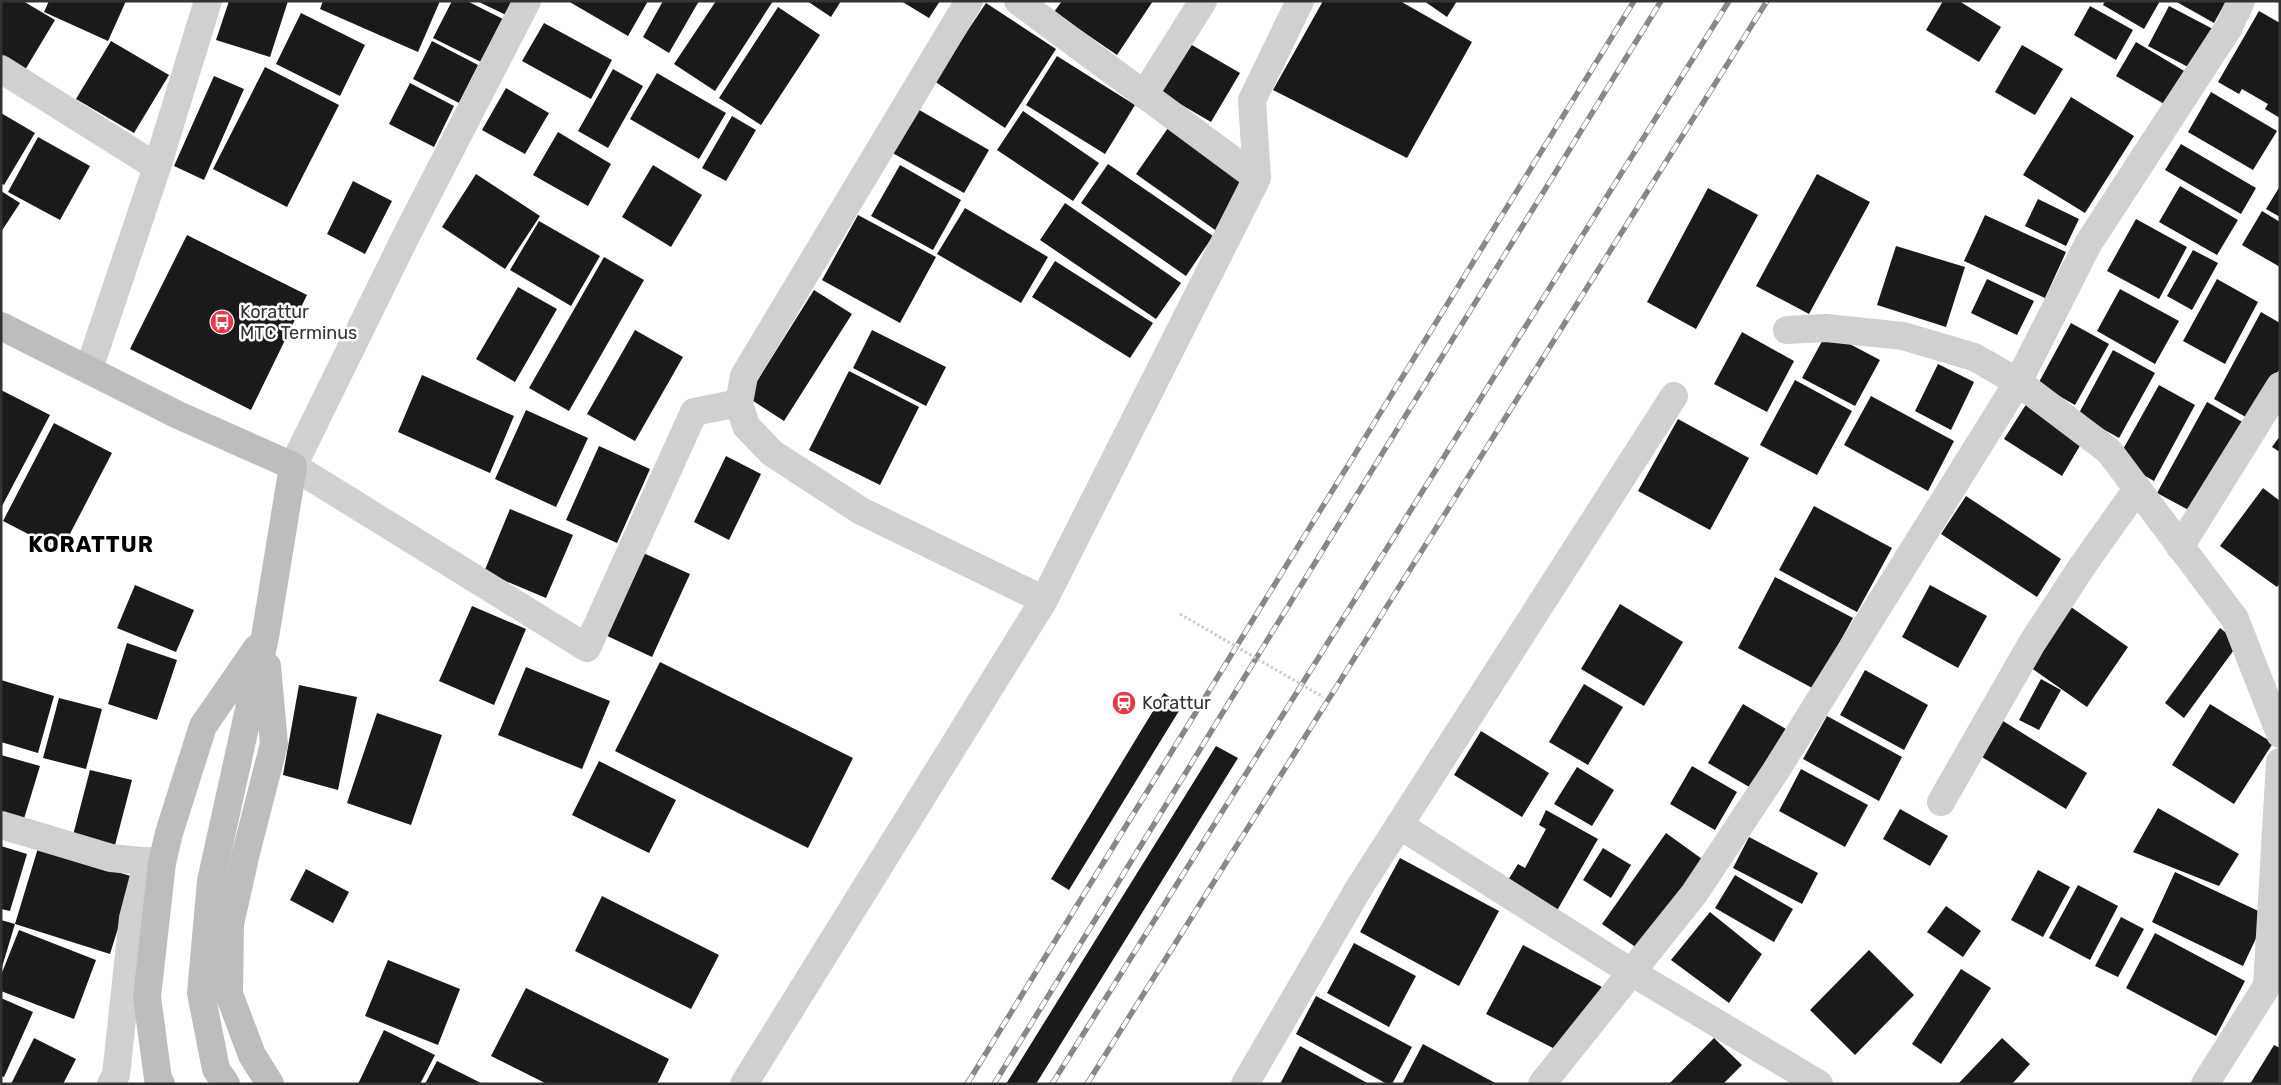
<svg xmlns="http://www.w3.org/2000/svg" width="2281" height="1085" font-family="Rubik,sans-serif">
	<rect width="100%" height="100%" fill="#fff"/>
	<path fill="#1a1a1a" d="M1,1h22l32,19 -30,50 -24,-14z
		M49,1h77l-18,40 -64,-29z
		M229,1h59l-18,56 -54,-17z
		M323,1h117l-22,51 -98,-43z
		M452,1h15l38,19 -22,43 -50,-25z
		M477,1h36l-7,14z
		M568,1h80l-20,35z
		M663,1h36l-30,52 -26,-16z
		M716,1h57l-58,90 -41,-27z
		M807,1h34l-10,16z
		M901,1h39l-11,17z
		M1062,1h91l-36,54 -63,-43z
		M1323,1h77l72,41 -65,116 -134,-68z
		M1424,1h33l-10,16z
		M1943,1h16l42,26 -22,35 -53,-32z
		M2105,1h55l-16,28 -41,-24z
		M2175,1h51l-12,22z
		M986,3l70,46 -51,79 -71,-47z
		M2090,6l43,24 -17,30 -42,-25z
		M2169,6l44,23 -21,40 -44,-23z
		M778,7l42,28 -59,90 -42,-27z
		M2259,11l21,12v95l-15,-9 3,-5 -26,-15 -3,5 -21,-12z
		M301,13l64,32 -25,51 -64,-32z
		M544,23l68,37 -21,39 -69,-38z
		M111,41l58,34 -35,58 -58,-34z
		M432,41l46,24 -19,38 -46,-24z
		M1185,41l55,32 -29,49 -55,-32z
		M2136,42l50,30 -20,33 -50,-29z
		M2022,45l41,24 -28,46 -40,-23z
		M1057,56l78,49 -30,49 -79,-49z
		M265,67l74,38 -52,102 -74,-38z
		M613,69l30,17 -35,62 -30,-17z
		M657,73l69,40 -27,46 -69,-40z
		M214,76l30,13 -40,91 -30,-14z
		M410,83l44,23 -20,41 -45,-23z
		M506,88l43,25 -24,41 -43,-24z
		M2211,92l66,39 -24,39 -65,-38z
		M2071,97l63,39 -49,77 -62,-38z
		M914,107l75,43 -25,43 -75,-42z
		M1023,111l76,52 -26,38 -76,-51z
		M1,113l34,20 -31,52 -3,-2z
		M732,116l24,14 -30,51 -24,-13z
		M1168,128l82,58 -32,46 -82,-58z
		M558,132l53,32 -23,42 -55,-31z
		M38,137l52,29 -30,54 -52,-28z
		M2181,144l75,44 -15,26 -76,-44z
		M1108,164l105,72 -27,40 -105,-73z
		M653,165l49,30 -31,52 -49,-30z
		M900,165l61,35 -28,50 -62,-34z
		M476,174l64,42 -35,53 -63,-42z
		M1817,174l53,28 -61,112 -53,-28z
		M353,181l39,20 -27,53 -38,-20z
		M2180,186l58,34 -21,35 -58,-33z
		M2280,186v31l-14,-8z
		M1708,188l50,27 -62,114 -49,-27z
		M1,191l19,12 -19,29z
		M2038,199l41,20 -13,27 -41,-20z
		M1065,203l116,80 -25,36 -116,-79z
		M965,208l83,49 -27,46 -84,-49z
		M2262,211l18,11v45l-38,-22z
		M858,215l78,42 -36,66 -78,-43z
		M1985,215l81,37 -21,46 -81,-37z
		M2136,219l51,28 -28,52 -52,-28z
		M539,221l61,35 -29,50 -61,-36z
		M187,235l120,60 -56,115 -121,-61z
		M1896,246l69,21 -19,60 -69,-22z
		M2193,250l25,13 -26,47 -25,-14z
		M604,257l40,23 -75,131 -40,-23z
		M1055,261l98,62 -23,35 -98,-61z
		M1987,279l47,22 -17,34 -46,-22z
		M2217,279l41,23 -33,62 -42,-23z
		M518,287l39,22 -42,73 -39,-23z
		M2120,289l59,32 -24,43 -58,-33z
		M814,290l38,24 -68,107 -37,-24z
		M2261,312l19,11v45l-29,52 -37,-21z
		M2071,323l38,21 -34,61 -37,-21z
		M635,330l48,27 -48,84 -48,-27z
		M872,330l74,37 -20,39 -73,-38z
		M1742,332l52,29 -27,51 -53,-28z
		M1827,332l53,28 -25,46 -53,-28z
		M2113,350l42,23 -36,65 -41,-23z
		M1938,364l36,18 -23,48 -36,-19z
		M849,371l70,36 -39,78 -71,-35z
		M422,375l92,41 -24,57 -92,-41z
		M1795,380l57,31 -35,64 -57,-30z
		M2159,385l36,20 -41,76 -37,-21z
		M1,390l49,25 -49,93z
		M1871,396l83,45 -26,50 -84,-46z
		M2207,402l39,22 -50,90 -39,-21z
		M2027,403l57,36 -22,37 -58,-37z
		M526,410l62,28 -32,69 -61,-28z
		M1678,419l71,39 -39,72 -72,-39z
		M54,423l58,30 -51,98 -58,-30z
		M2280,436v16l-8,-5z
		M599,446l51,23 -33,74 -51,-23z
		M726,456l35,18 -32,66 -35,-18z
		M2263,488l17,13v82l-3,4 -57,-41z
		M1966,496l95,63 -24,38 -96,-63z
		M1814,506l78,42 -35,64 -78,-42z
		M510,509l63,26 -27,63 -62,-26z
		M641,552l49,22 -38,83 -49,-23z
		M1775,577l78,41 -39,71 -76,-41z
		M135,585l59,25 -18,42 -59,-24z
		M1930,585l57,31 -29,52 -56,-31z
		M1620,604l63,38 -39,64 -63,-37z
		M472,606l54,23 -32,76 -55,-24z
		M2071,607l57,40 -41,60 -57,-40z
		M2220,628l19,15 -55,75 -19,-15z
		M127,643l50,17 -20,60 -49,-16z
		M660,662l193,96 -45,90 -193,-97z
		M526,667l84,34 -28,68 -84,-34z
		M1865,670l63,35 -24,45 -64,-35z
		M2041,679l20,11 -22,40 -20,-10z
		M1,680l53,16 -16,57 -37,-11z
		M1584,684l39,23 -35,58 -39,-23z
		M299,685l58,12 -19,93 -55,-15z
		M1164,693l18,13 -113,184 -18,-11z
		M59,698l43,11 -16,60 -43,-11z
		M1743,704l43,25 -35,59 -43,-25z
		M2210,704l63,39 -39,61 -62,-39z
		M377,713l65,22 -31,90 -64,-22z
		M1827,716l75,41 -23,44 -76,-42z
		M2003,721l84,52 -21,36 -84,-52z
		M1481,731l68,42 -27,44 -68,-42z
		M1216,746l22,12 -202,326h-30z
		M1,755l39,11 -17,56 -22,-7z
		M599,761l77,39 -27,53 -77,-38z
		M1692,766l45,26 -22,38 -45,-26z
		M1577,767l37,23 -22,36 -38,-22z
		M1801,769l67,36 -23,42 -66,-36z
		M90,770l42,10 -18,69 -42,-10z
		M2158,808l81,46 -20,32 -86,-34z
		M1900,809l48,27 -18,30 -47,-27z
		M1546,810l52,29 -43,75 -47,-34 10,-16 7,4 21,-39 -7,-4z
		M1666,833l36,26 -62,91 -38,-26z
		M1749,837l69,36 -16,31 -69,-36z
		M1,846l26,8 -17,57 -9,-2z
		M38,848l96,29 -24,77 -95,-30z
		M1603,848l28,17 -20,33 -28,-18z
		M1400,858l99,53 -40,75 -99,-54z
		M306,869l43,23 -16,31 -43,-23z
		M2038,870l32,17 -27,50 -32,-17z
		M2175,872l92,43 -24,51 -91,-44z
		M1735,875l58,34 -19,33 -59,-34z
		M2078,885l40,21 -28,54 -41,-22z
		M602,896l117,59 -28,54 -116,-58z
		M1946,906l35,25 -18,26 -36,-25z
		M1710,912l52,42 -33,49 -58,-43z
		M2121,917l23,12 -26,48 -23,-11z
		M1,920l14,4 -13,43h-1z
		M19,930l77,30 -22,59 -73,-28v-16z
		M2155,933l90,48 -29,55 -90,-48z
		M1354,943l62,33 -27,51 -62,-34z
		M1523,945l79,42 -47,62 -69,-35z
		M1869,950l45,45 -59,60 -45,-45z
		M388,960l72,29 -22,56 -73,-29z
		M1961,969l30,19 -50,76 -29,-20z
		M526,988l143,71 -12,25h-110l-56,-28z
		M1316,996l96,51 -20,37h-5l-91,-50z
		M1,998l32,14 -29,65 -3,-1z
		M384,1030l51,25 -15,29h-62z
		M34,1038l42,21 -13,25h-52z
		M1714,1038l28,27 -19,19h-54z
		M2002,1038l28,26 -18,20h-54z
		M1423,1044l74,40h-95z
		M2274,1045l6,3v36h-30z
		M1300,1046l69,38h-89z
		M437,1061l46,23h-58z"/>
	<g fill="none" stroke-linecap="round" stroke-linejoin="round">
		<path stroke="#d0d0d0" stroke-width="28" d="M527,1l-119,231 -115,234 294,182 107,-236 45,-9
			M969,1l-225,375 -5,27 7,23 26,27 89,58 183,89
			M1018,1l239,177
			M1,69l156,98
			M1144,95l59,-94
			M1787,330l39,-2 77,8 71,21 44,25 91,69 126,168 45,115
			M89,369l68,-202 51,-166
			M2180,547l100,-161
			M1941,802l91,-159 51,-78 54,-76
			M1,825l110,33 51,5
			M1399,825l232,147 188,112
			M111,1084l5,-9 17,-157 15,-57
			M744,1084l300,-484 213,-422 -5,-78 48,-99
			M1245,1084l114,-196 315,-492
			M1542,1084l152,-190 81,-122 243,-390 70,-138 141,-217 12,-26
			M2205,1084l62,-98 13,-224"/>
		<path stroke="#bdbdbd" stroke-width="28" d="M1,326l177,89 115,51 -28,171 -54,244 -10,112 15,76 10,15
			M267,666l7,78 -28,109 -16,71 -1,70 23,61 18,29
			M161,1084l-3,-5 -11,-82 15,-134 7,-30 34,-107 54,-78"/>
		<g stroke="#888" stroke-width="5.5">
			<path id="rail" d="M967,1084l667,-1083
				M994,1084l667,-1083
				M1052,1084l677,-1083
				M1087,1084l680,-1083"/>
		</g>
		<use href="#rail" stroke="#fff" stroke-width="4" stroke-dasharray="11" stroke-linecap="butt"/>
		<path stroke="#cdcdcd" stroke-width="3" stroke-dasharray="2.5 2.5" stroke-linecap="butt" d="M1180,614l143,83"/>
	</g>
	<defs>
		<g id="bus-disc" transform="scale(1.25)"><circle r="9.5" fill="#e63946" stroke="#fff"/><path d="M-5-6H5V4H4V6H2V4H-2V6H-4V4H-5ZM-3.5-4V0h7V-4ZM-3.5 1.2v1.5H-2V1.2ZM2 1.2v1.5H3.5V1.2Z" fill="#fff"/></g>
		<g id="station-disc" transform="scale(1.25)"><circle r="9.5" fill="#e63946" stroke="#fff"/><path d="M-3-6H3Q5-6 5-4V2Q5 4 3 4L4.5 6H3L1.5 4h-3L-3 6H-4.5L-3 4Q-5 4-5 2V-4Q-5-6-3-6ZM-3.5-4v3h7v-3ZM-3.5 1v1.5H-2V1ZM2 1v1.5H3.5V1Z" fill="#fff"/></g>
	</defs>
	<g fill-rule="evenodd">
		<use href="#bus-disc" x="222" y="322"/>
		<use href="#station-disc" x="1124" y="703"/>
	</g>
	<g text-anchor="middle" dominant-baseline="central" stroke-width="5" stroke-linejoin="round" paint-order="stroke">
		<g font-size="18" fill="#333" stroke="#fff" text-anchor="start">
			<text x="240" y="312">Korattur<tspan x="240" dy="21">MTC Terminus</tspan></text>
			<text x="1142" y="703">Korattur</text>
		</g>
		<g font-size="22" font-weight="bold" letter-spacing="1" fill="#000" stroke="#fff">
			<text x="91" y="544">KORATTUR</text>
		</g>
	</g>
	<rect width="2281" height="1085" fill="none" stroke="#333333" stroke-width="5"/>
</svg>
